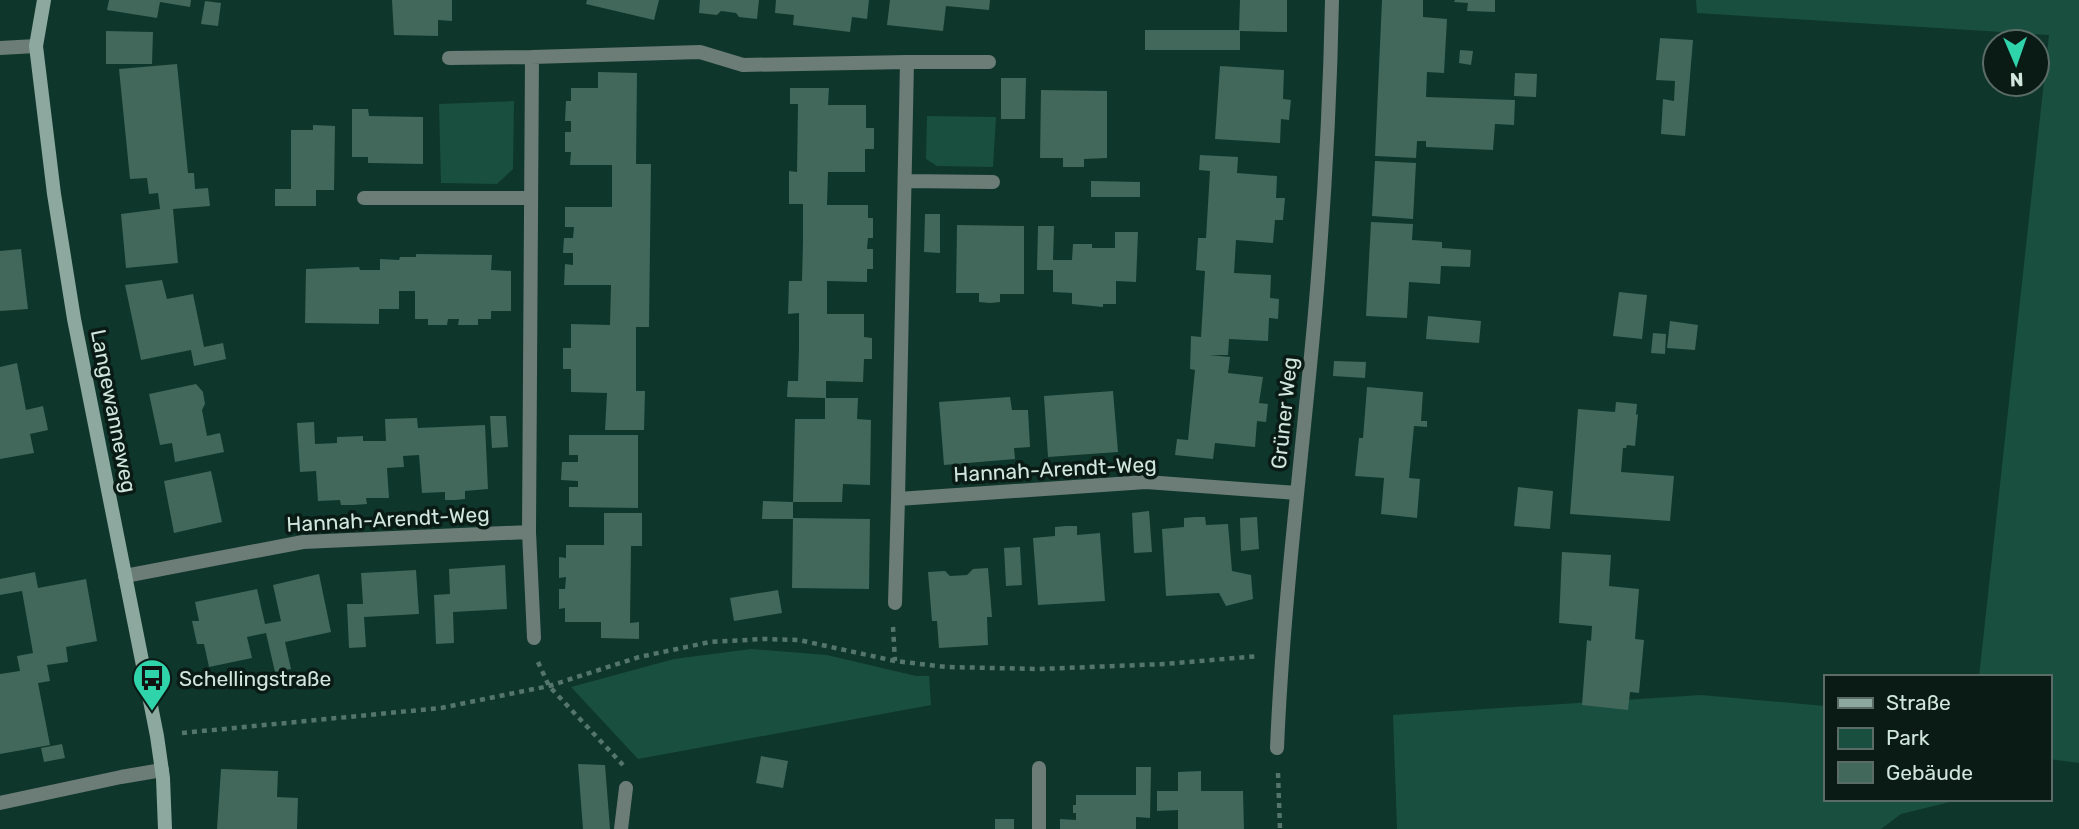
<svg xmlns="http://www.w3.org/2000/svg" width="2079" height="829" font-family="Rubik,sans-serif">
	<rect width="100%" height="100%" fill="#0f362b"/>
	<path fill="#194f3f" d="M1696,0h383v763l-30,-4v-82h-70l70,-642 -352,-22z
		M514,101l-1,68 -16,15 -56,-1 -2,-79z
		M927,116l69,1 -3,50 -56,-1 -11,-7z
		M751,649l76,6 89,21h13l2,29 -293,54 -67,-72 103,-28z
		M1701,695l124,11v93h137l-61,15 -20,15h-484l-4,-114z"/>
	<path fill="#41685a" d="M109,0h82l-1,7 -30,-5 -3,16 -50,-8z
		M392,0h60v21l-14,-1v16l-44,-1z
		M587,0h72l-5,20 -68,-16z
		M700,0h59l-2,19 -18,-2 -3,-4 -15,-2 -4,4 -18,-2z
		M776,0h93l-2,19 -15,-2 -2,15 -57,-7 1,-10 -19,-2z
		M890,0h100l-1,10 -43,-4 -3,25 -56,-6z
		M1240,0h47v32l-47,-1v19h-95v-20h94z
		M1382,0h41v17l24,2 -3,54 -17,-1 -1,25 89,3 -1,25 -19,-1 -2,26 -67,-3v-6h-9l-1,17 -41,-2z
		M1455,0h40v12l-28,-1 1,-8 -14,-1z
		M205,1l16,2 -3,23 -17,-2z
		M106,31l47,1 -1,32h-46z
		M1660,38l33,2 -8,96 -24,-2 2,-35 11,2 1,-20 -19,-1z
		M1460,50l13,1 -2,14 -12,-2z
		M177,64l11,109h6l1,16 13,-1 2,18 -37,3 5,54 -52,5 -5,-54 39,-5 -2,-16 -9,1 -2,-16 -17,1 -11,-110z
		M1220,66l64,4 -1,29 8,1 -1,9 -1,11 -8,-1 -1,24 -65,-4z
		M598,72l39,1 -1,91h15l-2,163h-13v64h9l-1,39h-39l2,-37 -36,-1v-23h-8v-21h8v-24l39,1 1,-40h-47l1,-21 8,1v-12h-10l1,-15h9l1,-11h-9v-20h47v-42h-42l1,-13h-6v-20h6v-11h-6l1,-20h5v-13h27z
		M1515,73l22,1 -1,23 -22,-1z
		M1001,78h25l-1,41h-24z
		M790,88h39l-1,17h38v23h8v21h-9v23h-37l-1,33h41v13h5v20h-5l-1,11h6v20h-6v13l-40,-1v33h37v23l8,1v21h-8l-1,23 -37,-1v17h32l-1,21 14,1 -1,65 -27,-1 -1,18h-49l2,-83h30v-21l-38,-1 1,-16h10l1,-33v-35l-11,1 1,-33h13l1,-39v-38h-14v-33l8,1 1,-68h-8z
		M1041,90l66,1v67l-23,1v8h-21v-9h-23z
		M352,109h16l1,7 54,1v47l-55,-1v-6h-16z
		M313,125l22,1 -1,64h-18v16h-41v-17h16v-59h22z
		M1200,155l38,2 -1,16 40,3 -1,22h9l-2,22h-8l-2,23 -37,-3 -2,33 37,2 -1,23 9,1 -1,20 -9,-1 -1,23 -39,-2 -1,16h-19l21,2 -2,16 35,4 -4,26 9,1 -2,18 -9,-1 -2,26 -40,-4 -2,16 -38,-4 2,-16 11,1 7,-70 -5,-1 1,-33 10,1 4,-66 -9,-1 2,-32h8l4,-67 -11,-1z
		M1375,161l41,2 -3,56 -41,-3z
		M1091,181l49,1v15h-49z
		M925,214h15v39l-16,-1z
		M1371,222l42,2 -1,16 30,2v6l29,2 -1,17 -29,-1 -1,18 -31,-2 -2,36 -41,-2z
		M957,225l67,1v68h-24v8l-10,1 -11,-1v-9h-23z
		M1038,226h16l-1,34h19l1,-16h19v4h23v-16h23l-2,50 -20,-1v23h-13v3l-31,-3v-11l-19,-1v-22h-16z
		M21,249l7,60 -28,2v-60z
		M416,254l76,1 -1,15 20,1v40h-20v8h-13v6h-20l1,-6h-11l-1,6h-19v-6h-13v-28h-16v18h-20v15l-74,-1 1,-54 53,-2 1,3h20v-11l19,1 1,-3h16z
		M162,280l5,19 26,-5 11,53 19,-4 3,16 -32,7 -3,-16 -50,10 -16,-75z
		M1619,292l28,3 -5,44 -29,-3z
		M1428,316l53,5 -2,22 -53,-4z
		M1670,321l28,4 -3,25 -28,-2z
		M1653,333l13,1 -1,20 -14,-1z
		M1334,361l32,1 -1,16 -32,-2z
		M17,363l9,47 17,-4 5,24 -18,4 4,19 -34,6v-92z
		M196,384l7,8 2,12 -3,6 5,26 13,-3 4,19 -49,10 -3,-19 -12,2 -11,-51z
		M1367,387l56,5 -2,29h6v6l-13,-1 -5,52 11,1 -3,39 -36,-4 3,-36 -29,-2 4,-38h4z
		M1113,391l5,61 -70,5 -4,-61z
		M1010,397l2,13h16l2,37 -16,1 1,11 -71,6 -5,-63z
		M1616,402l21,2 -1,11 2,-1 -3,32 -8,-1 -1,3h-3l-2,24 53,4 -4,45 -100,-7 8,-105 37,3z
		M490,416h16l2,31 -16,1z
		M417,418l1,10 67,-3 3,64 -23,2v8l-10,1h-10v-8l-23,1 -3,-38 -16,1 1,11 -17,1 2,30h-23l1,6 -13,1h-13l-1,-5 -22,1 -2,-30 -16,1 -3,-49 17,-1 1,22 22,-1v-6l26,-1v5h23l-1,-22z
		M569,435h69v73l-69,-1v-20h9v-6l-17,-1 1,-18h16v-7h-9z
		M211,471l11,51 -48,11 -10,-52z
		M1518,487l35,4 -3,38 -36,-3z
		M763,501l30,1v17h-31z
		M1149,511l3,41 -18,1 -2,-40z
		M604,513h38v33h-11l-1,77 9,-1v17l-38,-1v-16h-36v-14l-6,1v-20h6l1,-12 -7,1v-21l7,1v-13h38z
		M1195,517h10l1,8 22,-1 4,47 19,4 2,24 -27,7 -7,-13 -53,3 -4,-67 22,-2v-9z
		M1257,517l2,32 -18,2 -1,-33z
		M793,518l77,1 -1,70 -77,-1z
		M1066,526h11v9l23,-2 5,68 -67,4 -5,-67 22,-2v-9z
		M1020,547l2,38 -16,1 -2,-38z
		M1562,552l49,3 -2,31 30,3 -4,50 9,1 -5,53 -9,-1 -2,18 -46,-5 5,-65 4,1 1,-15 -33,-3z
		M505,565l2,44 -54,3 1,31 -18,1 -2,-49 16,-1 -1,-25z
		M988,568l4,49h-5l1,28 -49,3 -2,-27h-5l-4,-49 17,-1 5,5 17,-1 6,-6z
		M416,570l3,44 -55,3 2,30 -17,1 -2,-44h16l-2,-31z
		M35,572l3,16 48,-9 11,62 -31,6 2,15 -21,3 3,16 -12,2 12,62 -50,9v-80l20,-3 -3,-15 16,-3 -11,-62 -22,4v-16z
		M319,574l12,58 -46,10 6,27 -16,3 -9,-39 -19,4 5,21 -43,9 -5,-23h-7l-5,-23h7l-4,-19 62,-13 8,35 16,-3 -8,-36z
		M778,590l4,23 -48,8 -4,-23z
		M62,744l3,14 -21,4 -3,-14z
		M761,756l27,5 -5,27 -27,-5z
		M578,764l27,1 5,64h-27z
		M1136,767h15l-1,51 -14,-1v12h-76v-10l16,1v-7h-3v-8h3v-10h60z
		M221,769l57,2 -1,26 21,1 -1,31h-80z
		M1201,771v20h42l1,38h-66v-19l-21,1v-20h21v-19z
		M995,819h19v10h-19z"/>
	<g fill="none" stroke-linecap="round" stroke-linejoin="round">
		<path stroke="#54756b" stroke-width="4.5" stroke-dasharray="5 5" stroke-linecap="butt" d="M893,627l2,34
			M538,662l11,24 74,79
			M182,733l259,-25 108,-22 90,-29 71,-15 53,-3 36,1 96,21 51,6 93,2 126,-5 94,-8
			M1278,773l2,56"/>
		<path stroke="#6c7c76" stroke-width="14" d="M364,198h167"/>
		<path stroke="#6c7c76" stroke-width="14" d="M0,48l36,-2
			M449,58l83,-1
			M907,62h82
			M905,181l88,1
			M529,532l5,106
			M125,576l178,-34 226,-10 3,-475 168,-5 43,13 164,-3 -9,437 248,-17 151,11
			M895,603l3,-104
			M1277,748c6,-145 25,-290 38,-435 9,-104 15,-208 17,-313
			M1039,768v61
			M0,803l121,-26 41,-7
			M621,829l5,-41"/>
		<path stroke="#8da89e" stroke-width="14" d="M44,0l-8,46 18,148 20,125 83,417 6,42 2,51"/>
	</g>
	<defs>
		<g id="bus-pin" transform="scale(2.0125)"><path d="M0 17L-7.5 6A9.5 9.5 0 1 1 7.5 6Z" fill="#30d4aa" stroke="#0a1a15"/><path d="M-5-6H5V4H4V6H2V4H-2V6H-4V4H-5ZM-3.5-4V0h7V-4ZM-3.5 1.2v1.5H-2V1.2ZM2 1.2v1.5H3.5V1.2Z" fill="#111"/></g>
	</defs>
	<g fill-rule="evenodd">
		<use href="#bus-pin" x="152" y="678"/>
	</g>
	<g text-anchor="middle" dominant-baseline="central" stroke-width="7" stroke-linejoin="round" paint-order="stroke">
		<g font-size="21" fill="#d1e6dd" stroke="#0a1a15">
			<text transform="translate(114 411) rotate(79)">Langewanneweg</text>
			<text transform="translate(1284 413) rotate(-84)">Grüner Weg</text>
			<text transform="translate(1055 469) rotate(-3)">Hannah-Arendt-Weg</text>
			<text transform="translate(388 519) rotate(-3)">Hannah-Arendt-Weg</text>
		</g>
		<g font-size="21" fill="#d1e6dd" stroke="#0a1a15" text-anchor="start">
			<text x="179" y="678">Schellingstraße</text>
		</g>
	</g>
	<rect x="1824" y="675" width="228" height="126" fill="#0a1a15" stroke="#5a6c65" stroke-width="2"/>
	<rect x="1838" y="698" width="35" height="10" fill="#8da89e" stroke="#5a6c65" stroke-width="2"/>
	<text x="1886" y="710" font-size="21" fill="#d1e6dd">Straße</text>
	<rect x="1838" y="728" width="35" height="21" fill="#194f3f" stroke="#5a6c65" stroke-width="2"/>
	<text x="1886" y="745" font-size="21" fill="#d1e6dd">Park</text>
	<rect x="1838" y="762" width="35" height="21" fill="#41685a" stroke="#5a6c65" stroke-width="2"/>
	<text x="1886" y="780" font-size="21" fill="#d1e6dd">Gebäude</text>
	<g transform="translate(2016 63) rotate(178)"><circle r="33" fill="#0a1a15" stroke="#5a6c65" stroke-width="2"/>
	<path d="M0-5L12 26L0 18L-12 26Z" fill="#30d4aa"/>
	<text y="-10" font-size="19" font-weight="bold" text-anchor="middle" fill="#d1e6dd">N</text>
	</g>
</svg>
